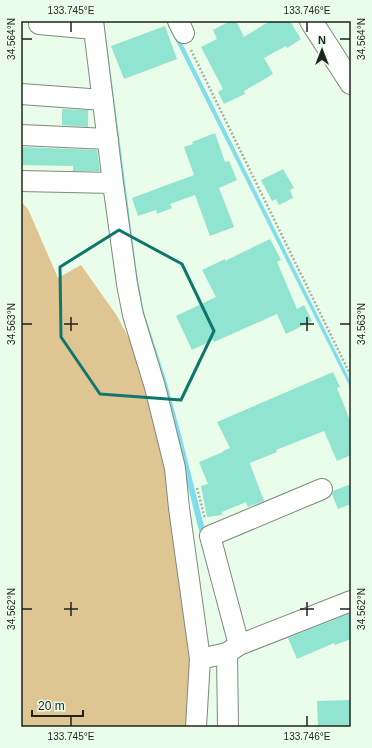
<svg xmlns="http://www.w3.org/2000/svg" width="372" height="748" font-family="Helvetica,sans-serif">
	<rect width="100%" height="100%" fill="#eafdeb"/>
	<path fill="#dec592" d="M21,202l7,7 30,69 23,-13 36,51 20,37 30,118 23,149 2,107h-171z"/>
	<path fill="#83dce9" d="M98,21h6l33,253 7,38 22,68 14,51 53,210 4,12 1,74h-6l-4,-82 -54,-213 -36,-119z
		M166,21h5l180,361v7z"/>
	<path fill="#90e4d0" d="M230,21h6l8,16 26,-16h20l11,18 -14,9 -1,-2 -22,12 9,16 -29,17 1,3 -21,10 -6,-12 5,-3 -22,-42 16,-8 -4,-9z
		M165,26l12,33 -53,20 -13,-33z
		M62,109l26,1v17l-26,-2z
		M215,133l10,29 4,-1 8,19 -18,8 15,39 -24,9 -15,-41 -25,9 2,4 -15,6 -1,-4 -18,6 -6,-18 62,-23 -10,-28 9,-3 -1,-2z
		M21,147l76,3 3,21h-27v-5l-52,-1z
		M283,169l11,19 -4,2 3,8 -14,7 -3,-6 -4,2 -11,-21z
		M270,239l11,21 -4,2 20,47 7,-4 8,16 -26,13 -9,-20 -63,28 -1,-2 -21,10 -16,-34 40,-19 -14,-27 23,-11v2z
		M333,372l7,15 -3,1 14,35v32l-14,6 -13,-30 -48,19 1,2 -27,11v1l14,37 -16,6 -2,-5 -24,10v3l-15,2 -6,-31 7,-2 -9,-22 24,-10v-1l7,-3 -13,-26z
		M351,484v20l-13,5 -6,-15 1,-3z
		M351,613v26l-16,6 -1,-2 -37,16 -9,-21z
		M351,700v27h-33l-1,-26z"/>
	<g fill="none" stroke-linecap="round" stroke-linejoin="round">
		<g stroke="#7b8b7c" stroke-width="22">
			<path id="minor" d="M39,21v3l55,5
				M93,21l20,162 14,101 6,31 22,72 20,81 4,40 21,151 -4,68
				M178,21l6,12
				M21,94l82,6
				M21,135l87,4
				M21,181l92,2
				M239,645l-29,-109 112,-47
				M227,653l1,74
				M200,659l27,-6 12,-8 112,-44"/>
		</g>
		<g stroke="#7b8b7c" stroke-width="24">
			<path id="secondary" d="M311,21l40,62"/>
		</g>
		<path stroke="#a4b2a5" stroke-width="2.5" stroke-dasharray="2 2" stroke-linecap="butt" d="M191,50l160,326
			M197,488l8,31"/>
		<use href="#minor" stroke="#fff" stroke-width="20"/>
		<use href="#secondary" stroke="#fff" stroke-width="22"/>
	</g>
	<path fill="none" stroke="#0f766e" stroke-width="3" stroke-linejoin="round" d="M119,230l63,34 32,67 -33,69 -81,-6 -39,-57 -1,-70z"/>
	<path fill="none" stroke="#1e251f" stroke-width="1.5" d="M71,22v10M307,22v10M22,39h10M340,39h10M71,317v14M307,317v14M22,324h10M64,324h14M300,324h14M340,324h10M71,602v14M307,602v14M22,609h10M64,609h14M300,609h14M340,609h10M71,716v10M307,716v10"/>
	<rect width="372" height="748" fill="none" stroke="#eafdeb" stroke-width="44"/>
	<g transform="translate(322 50)" stroke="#eafdeb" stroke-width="3" paint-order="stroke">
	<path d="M0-3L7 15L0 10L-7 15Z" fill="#1e251f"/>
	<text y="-6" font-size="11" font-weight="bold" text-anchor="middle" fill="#1e251f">N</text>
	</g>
	<path d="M32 710v6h51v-6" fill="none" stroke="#1e251f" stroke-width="2"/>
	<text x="38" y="710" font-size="12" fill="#1e251f" stroke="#eafdeb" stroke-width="3" paint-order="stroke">20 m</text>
	<rect x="22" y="22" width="328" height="704" fill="none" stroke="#1e251f" stroke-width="1.5"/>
	<g font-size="10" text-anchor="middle" fill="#1e251f">
		<text x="71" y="14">133.745°E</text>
		<text x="307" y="14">133.746°E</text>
		<text transform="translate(11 39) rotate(-90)" y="4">34.564°N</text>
		<text transform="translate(361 39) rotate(-90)" y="4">34.564°N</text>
		<text transform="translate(11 324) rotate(-90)" y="4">34.563°N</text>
		<text transform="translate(361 324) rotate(-90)" y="4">34.563°N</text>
		<text transform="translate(11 609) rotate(-90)" y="4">34.562°N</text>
		<text transform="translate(361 609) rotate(-90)" y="4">34.562°N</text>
		<text x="71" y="740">133.745°E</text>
		<text x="307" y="740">133.746°E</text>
	</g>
</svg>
